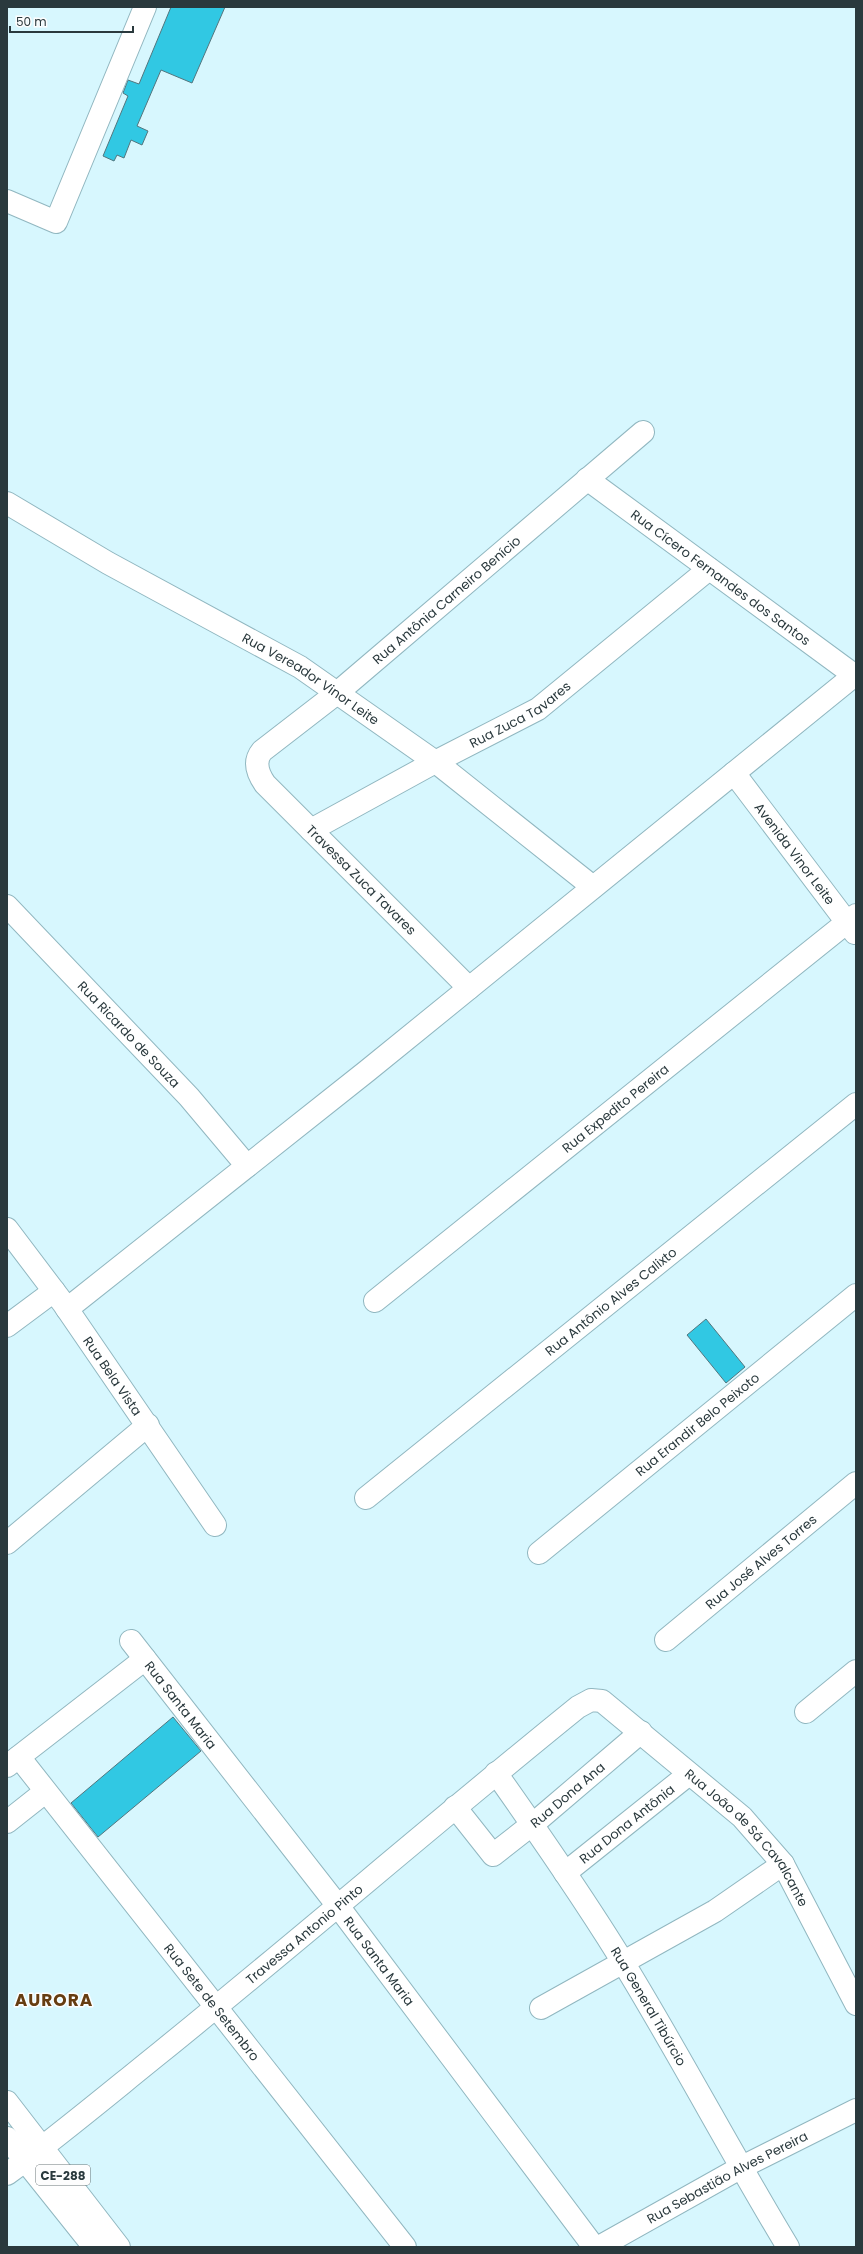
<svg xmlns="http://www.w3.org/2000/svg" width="863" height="2254" font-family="Poppins,sans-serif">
	<rect width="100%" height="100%" fill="#d7f7fe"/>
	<path fill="#31c8e3" stroke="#52767e" d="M171,7h54l-33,76 -31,-13 -24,56 11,5 -6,14 -11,-5 -7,18 -7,-3 -3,6 -11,-5 25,-60 -5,-3 5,-13 11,4z
		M706,1319l39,48 -19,16 -39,-48z
		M173,1717l28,34 -103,86 -27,-34z"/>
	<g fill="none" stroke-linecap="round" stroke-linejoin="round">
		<g stroke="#91b7c0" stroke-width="24">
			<g id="minor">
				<path d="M7,201l49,21 89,-215"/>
				<path id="s1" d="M587,479l267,196"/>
				<path id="s2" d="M7,503l101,60 192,104 137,96 156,124"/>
				<path id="s3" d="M734,773l121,160"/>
				<path id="s4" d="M311,830l124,-68 103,-53 171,-140"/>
				<path id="s5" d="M7,906l182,191 58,69"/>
				<path id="s6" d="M469,988l-204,-204c-7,-10 -12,-22 -3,-33l75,-58 306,-261"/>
				<path id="s7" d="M7,1229l56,74 152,222"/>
				<path id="s8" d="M375,1301l481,-386"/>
				<path d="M67,1309l300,-238 489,-397"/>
				<path d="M7,1326l47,-35"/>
				<path id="s9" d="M366,1498l490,-394"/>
				<path d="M7,1543l141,-118"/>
				<path id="s10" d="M539,1553l317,-258"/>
				<path id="s11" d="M666,1640l190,-157"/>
				<path id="s12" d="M131,1641l207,265 256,341"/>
				<path d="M806,1712l50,-41"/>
				<path id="s13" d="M19,1757l386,490"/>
				<path d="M7,1766l138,-107"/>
				<path id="s14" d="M496,1773c46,65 92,131 133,199 55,91 104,184 159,275"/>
				<path id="s15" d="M455,1807l38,48 46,-36 102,-87"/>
				<path d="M7,1822l38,-30"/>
				<path id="s16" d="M565,1873l124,-99"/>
				<path d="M541,2008l174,-97 68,-47"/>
				<path id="s17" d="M7,2174c53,-39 103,-81 154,-122 141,-114 277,-232 417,-345l13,-7 11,1 140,116 41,47 73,140"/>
				<path id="s18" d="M599,2247l141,-79 116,-58"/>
			</g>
		</g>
		<g stroke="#91b7c0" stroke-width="24">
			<path id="major" d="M7,2102l112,145
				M7,2138l87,109"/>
		</g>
		<use href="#minor" stroke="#fff" stroke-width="22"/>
		<use href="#major" stroke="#fff" stroke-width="22"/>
	</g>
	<g text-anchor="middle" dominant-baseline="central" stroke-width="3" stroke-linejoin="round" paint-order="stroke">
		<rect fill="#fdfdfd" stroke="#697477" stroke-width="1" x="36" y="2165" width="54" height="20" rx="3"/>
		<g font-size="12" font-weight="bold" fill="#2a393d">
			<text x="63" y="2175">CE-288</text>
		</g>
		<g font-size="13" fill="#2a393d" stroke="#fdfdfd">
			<text stroke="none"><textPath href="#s1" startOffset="166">Rua Cícero Fernandes dos Santos</textPath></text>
			<text stroke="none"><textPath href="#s6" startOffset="563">Rua Antônia Carneiro Benício</textPath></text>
			<text stroke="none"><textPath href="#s2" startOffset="351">Rua Vereador Vinor Leite</textPath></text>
			<text stroke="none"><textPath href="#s4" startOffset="239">Rua Zuca Tavares</textPath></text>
			<text stroke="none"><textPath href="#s3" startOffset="101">Avenida Vinor Leite</textPath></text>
			<text transform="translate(361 880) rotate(45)">Travessa Zuca Tavares</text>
			<text stroke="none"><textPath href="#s5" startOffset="177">Rua Ricardo de Souza</textPath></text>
			<text stroke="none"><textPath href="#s8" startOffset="308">Rua Expedito Pereira</textPath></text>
			<text stroke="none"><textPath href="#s9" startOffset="314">Rua Antônio Alves Calixto</textPath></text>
			<text stroke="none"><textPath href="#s7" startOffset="181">Rua Bela Vista</textPath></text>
			<text stroke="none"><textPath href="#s10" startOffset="204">Rua Erandir Belo Peixoto</textPath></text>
			<text stroke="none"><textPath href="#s11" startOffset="123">Rua José Alves Torres</textPath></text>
			<text stroke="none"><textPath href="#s12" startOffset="81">Rua Santa Maria</textPath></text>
			<text stroke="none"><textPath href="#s15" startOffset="157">Rua Dona Ana</textPath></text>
			<text stroke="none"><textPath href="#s16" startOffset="79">Rua Dona Antônia</textPath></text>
			<text stroke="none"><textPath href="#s17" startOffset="964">Rua João de Sá Cavalcante</textPath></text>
			<text stroke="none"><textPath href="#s17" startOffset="382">Travessa Antonio Pinto</textPath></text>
			<text stroke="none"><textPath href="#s12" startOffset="405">Rua Santa Maria</textPath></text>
			<text stroke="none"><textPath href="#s13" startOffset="312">Rua Sete de Setembro</textPath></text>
			<text stroke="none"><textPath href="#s14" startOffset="279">Rua General Tibúrcio</textPath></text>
			<text stroke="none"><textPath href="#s18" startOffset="146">Rua Sebastião Alves Pereira</textPath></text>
		</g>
		<g font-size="17" font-weight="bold" letter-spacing="1" fill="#663d11" stroke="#fdfdfd">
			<text x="54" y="2000">AURORA</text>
		</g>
	</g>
	<rect width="863" height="2254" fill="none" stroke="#2a393d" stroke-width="16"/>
	<path d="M10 26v6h123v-6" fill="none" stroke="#2a393d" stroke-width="2"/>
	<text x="16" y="26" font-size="12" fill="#2a393d" stroke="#fdfdfd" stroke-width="3" paint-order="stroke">50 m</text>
</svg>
